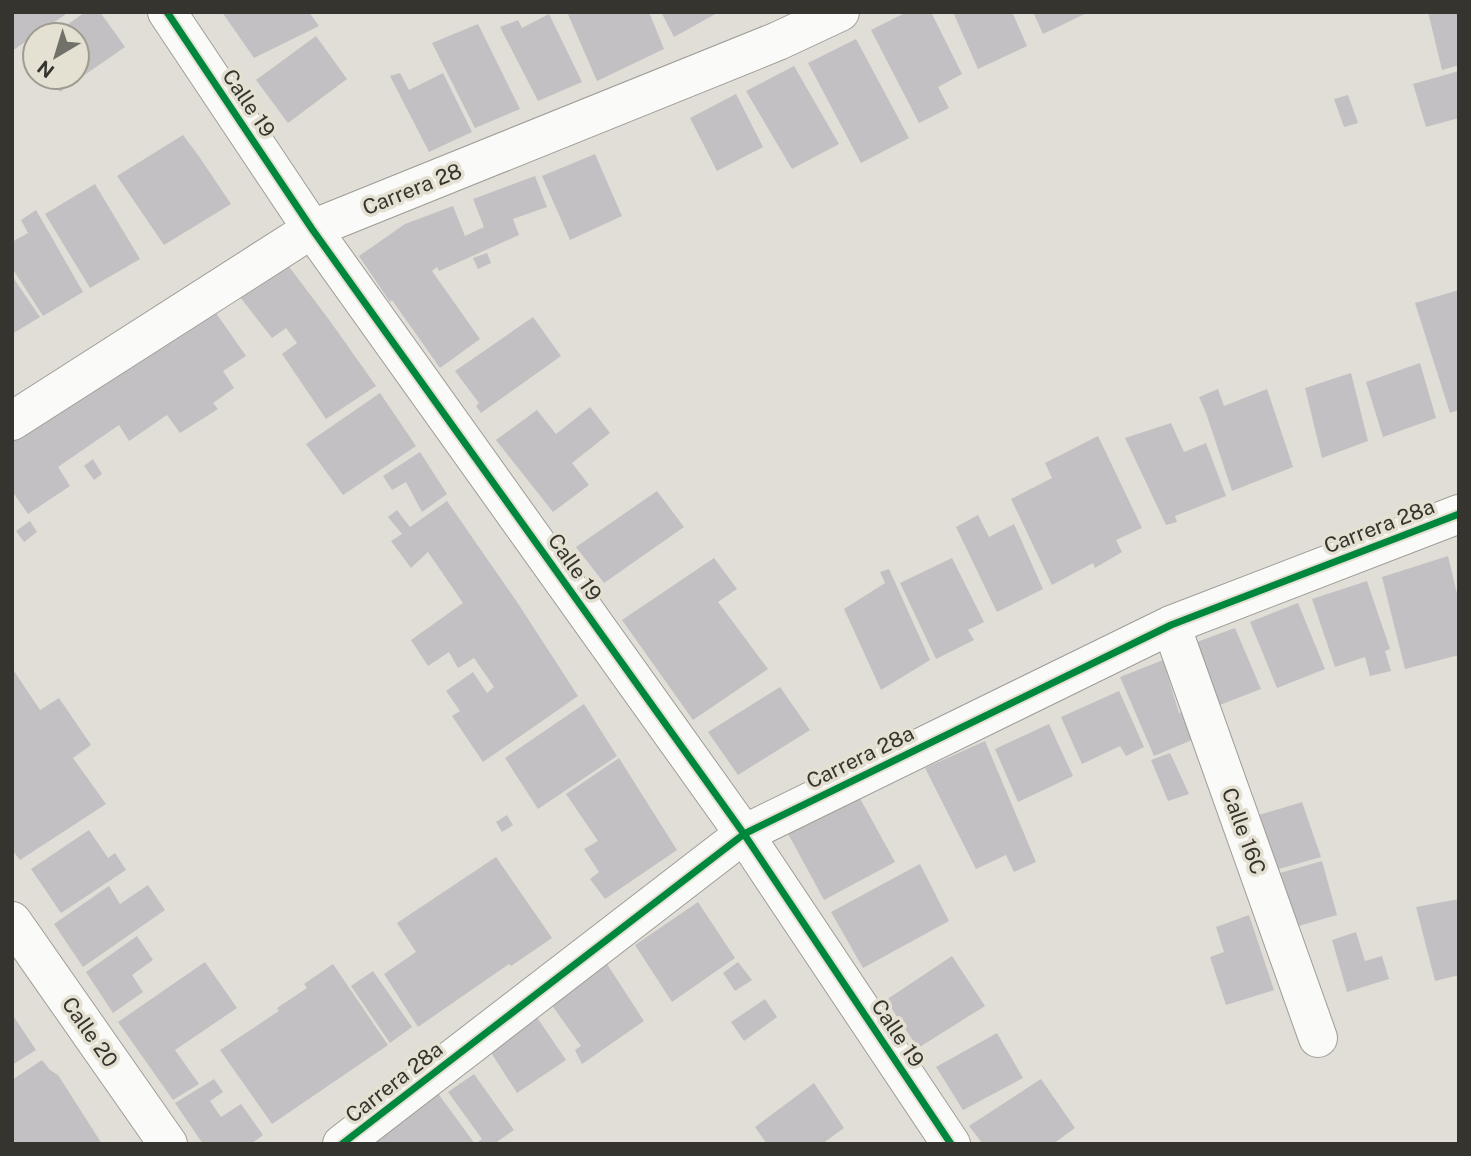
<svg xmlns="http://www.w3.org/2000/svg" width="1471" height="1156" font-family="'Public Sans',sans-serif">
	<rect width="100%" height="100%" fill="#e0ded6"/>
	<path fill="#c3c0c3" d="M12,12h57l-57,39z
		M85,12h15l25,35 -65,45 -10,-14 2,-1h25v-42h-24z
		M222,12h87l10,14 -65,32z
		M567,12h82l15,37 -67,32z
		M661,12h58l-45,25z
		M907,12h24l31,62 -24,13 11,21 -30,15 -48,-93z
		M953,12h59l15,34 -49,23z
		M1033,12h56l-46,22z
		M1428,12h31v53l-17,5z
		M549,14l33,68 -44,19 -38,-74 18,-7 4,8z
		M478,24l42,85 -45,19 -43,-85z
		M316,36l31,43 -59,44 -32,-43z
		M856,39l53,99 -48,25 -53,-100z
		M794,66l45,78 -47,25 -46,-78z
		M1459,71v47l-33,9 -13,-43z
		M400,73l9,17 34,-17 29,59 -43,20 -39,-76z
		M736,94l27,53 -46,24 -27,-53z
		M1348,95l10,28 -14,4 -10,-28z
		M183,135l15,20 33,49 -67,41 -47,-69z
		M595,154l27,62 -52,24 -28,-64z
		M535,176l12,31 -34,12 6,16 -80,36 -2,-4 -5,4 48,68 -40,29 -48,-68 -2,2 -31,-46 46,-32 48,-18 12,30 19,-9 -11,-28z
		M95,184l45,75 -50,29 -45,-74z
		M36,210l47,82 -40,24 -31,-48v-26l16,-9 -7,-13z
		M487,253l4,10 -13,6 -5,-11z
		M287,264l43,57 46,65 -50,33 -44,-65 15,-11 -11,-15 -14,10 -32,-41z
		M12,276l28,41 -28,17z
		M1459,290v120l-9,3 -35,-110z
		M209,303l37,53 -23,15 11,17 -21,15 5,6 -38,24 -13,-18 -38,26 -10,-16 -61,42 12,19 -42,28 -16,-23v-59z
		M533,317l28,39 -80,57 -5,-7 3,-3 -24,-32z
		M1420,363l16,55 -53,19 -17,-55z
		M1351,373l17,68 -46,17 -17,-70z
		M1218,389l6,17 43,-17 26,78 -61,24 -26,-78 -7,-16z
		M380,393l36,53 -73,49 -37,-51z
		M590,407l20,26 -38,30 17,22 -36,27 -57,-72 41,-30 19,24z
		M1171,423l13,29 22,-9 20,53 -51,20 2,6 -11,3 -41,-87z
		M1098,436l44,92 -26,12 6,12 -27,16 -2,-5 -41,22 -41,-86 41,-21 -7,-15z
		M420,452l27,42 -25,18 -16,-30 -14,8 -9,-14z
		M93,459l9,15 -8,6 -10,-14z
		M657,491l27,36 -80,56 -28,-36z
		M447,501l72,104 59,91 -95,66 -31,-46 8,-5 -14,-20 27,-19 14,21 7,-6 -20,-29 -16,10 -9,-16 -21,14 -17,-26 52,-37 -35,-51 -17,16 -20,-27 11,-7 -14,-17 9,-7 13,17z
		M978,515l11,22 25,-13 29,65 -46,23 -41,-85z
		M30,521l7,11 -13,10 -8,-11z
		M1448,556l11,46v53l-54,14 -23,-92z
		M714,558l23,31 -19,13 50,67 -75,51 -71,-100z
		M952,558l32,64 -16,8 6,10 -38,19 -36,-76z
		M889,569l41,91 -49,30 -37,-81 41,-26 -5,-11z
		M1367,581l23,68 -5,2 6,20 -21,5 -5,-19 -30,10 -23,-68z
		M1298,603l27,66 -48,19 -27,-66z
		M1235,628l26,61 -49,19 -26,-62z
		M1163,660l16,53 4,-1 9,28 -38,16 -34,-79z
		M12,668l28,42 19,-12 32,47 -18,13 33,46 -86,56 -8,-10z
		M780,687l30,43 -72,45 -30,-43z
		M1119,691l25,56 -18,9 -6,-10 -38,18 -21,-47z
		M584,704l33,52 -79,53 -33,-51z
		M1049,724l24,52 -55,26 -23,-53z
		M985,741l51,121 -22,10 -8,-17 -30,14 -51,-101z
		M1170,753l19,41 -21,7 -17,-41z
		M619,758l58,92 -72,49 -15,-20 9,-7 -15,-23 14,-8 -32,-47z
		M857,793l38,69 -71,38 -38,-70z
		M1302,802l19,55 -49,14 -23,-53z
		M507,815l6,10 -11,7 -6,-10z
		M89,830l19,28 7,-5 11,17 -65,43 -30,-44z
		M496,857l56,81 -41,28 -2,-2 -91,63 -34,-53 32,-22 -19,-29z
		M1322,861l15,54 -49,14 -15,-54z
		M920,864l29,57 -86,47 -32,-56z
		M148,885l17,25 -82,57 -29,-43 55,-38 11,18z
		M1459,899v76l-24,6 -19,-74z
		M698,902l37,56 -63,44 -37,-57z
		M1249,915l25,75 -48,15 -16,-48 14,-5 -8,-25z
		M1356,932l9,29 17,-5 7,23 -42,13 -15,-52z
		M137,936l16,24 -21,15 11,17 -30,21 -27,-41z
		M952,956l33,50 -67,42 -32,-48z
		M205,962l32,46 -62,42 24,34 -26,16 -55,-78z
		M738,962l14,18 -17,11 -12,-18z
		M333,964l55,81 -116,79 -52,-74 59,-39 -2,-3 30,-20 -3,-4z
		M607,964l37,57 -62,43 -7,-14 6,-4 -30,-42z
		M373,971l39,56 -22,16 -39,-57z
		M765,999l12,18 -33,24 -13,-19z
		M12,1014l24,36 -24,15z
		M536,1016l30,44 -49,33 -29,-45z
		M997,1033l26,45 -60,32 -27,-43z
		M42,1060l8,10 8,5 44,69h-90v-64z
		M474,1074l40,56 -20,14h-130l73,-52 38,52 7,-5 -34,-47z
		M214,1079l9,13 -13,9 11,16 20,-13 22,31 -12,9h-48l-28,-41z
		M1041,1079l34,49 -22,16h-70l-14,-18z
		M814,1083l30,45 -22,16h-55l-12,-17z"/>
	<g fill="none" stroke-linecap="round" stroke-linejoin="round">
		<g stroke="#9f9d97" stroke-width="40">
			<path id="minor" d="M167,12l145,217 432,605 207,310
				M12,421l300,-192 466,-188 62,-29
				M1171,625l147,413
				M12,921l156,223
				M342,1144l402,-310 427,-209 288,-111"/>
		</g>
		<use href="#minor" stroke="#fafaf9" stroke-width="38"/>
		<g stroke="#e4e0d2" stroke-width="11">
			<path id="cycleway" d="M167,12l145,217 432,605 207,310
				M342,1144l402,-310 427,-209 288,-111"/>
		</g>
		<use href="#cycleway" stroke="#00873e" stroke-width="7"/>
	</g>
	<g text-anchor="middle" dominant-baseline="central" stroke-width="7" stroke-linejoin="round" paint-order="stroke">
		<g font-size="21" fill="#35342e" stroke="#e4e0d2">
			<text transform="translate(249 103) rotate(56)">Calle 19</text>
			<text transform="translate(412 189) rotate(-22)">Carrera 28</text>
			<text transform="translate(1379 526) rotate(-21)">Carrera 28a</text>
			<text transform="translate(575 567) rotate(55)">Calle 19</text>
			<text transform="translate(860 757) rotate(-26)">Carrera 28a</text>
			<text transform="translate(1244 831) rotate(70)">Calle 16C</text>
			<text transform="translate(90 1032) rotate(55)">Calle 20</text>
			<text transform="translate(898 1033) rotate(56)">Calle 19</text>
			<text transform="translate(394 1082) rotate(-38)">Carrera 28a</text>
		</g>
	</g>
	<rect width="1471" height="1156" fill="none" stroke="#35342e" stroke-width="28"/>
	<g transform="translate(56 56) rotate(218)"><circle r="33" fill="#e4e0d2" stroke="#9e9b90" stroke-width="2"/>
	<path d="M0-5L12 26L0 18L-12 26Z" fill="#717069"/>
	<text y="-10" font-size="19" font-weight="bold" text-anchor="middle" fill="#35342e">N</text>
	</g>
</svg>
